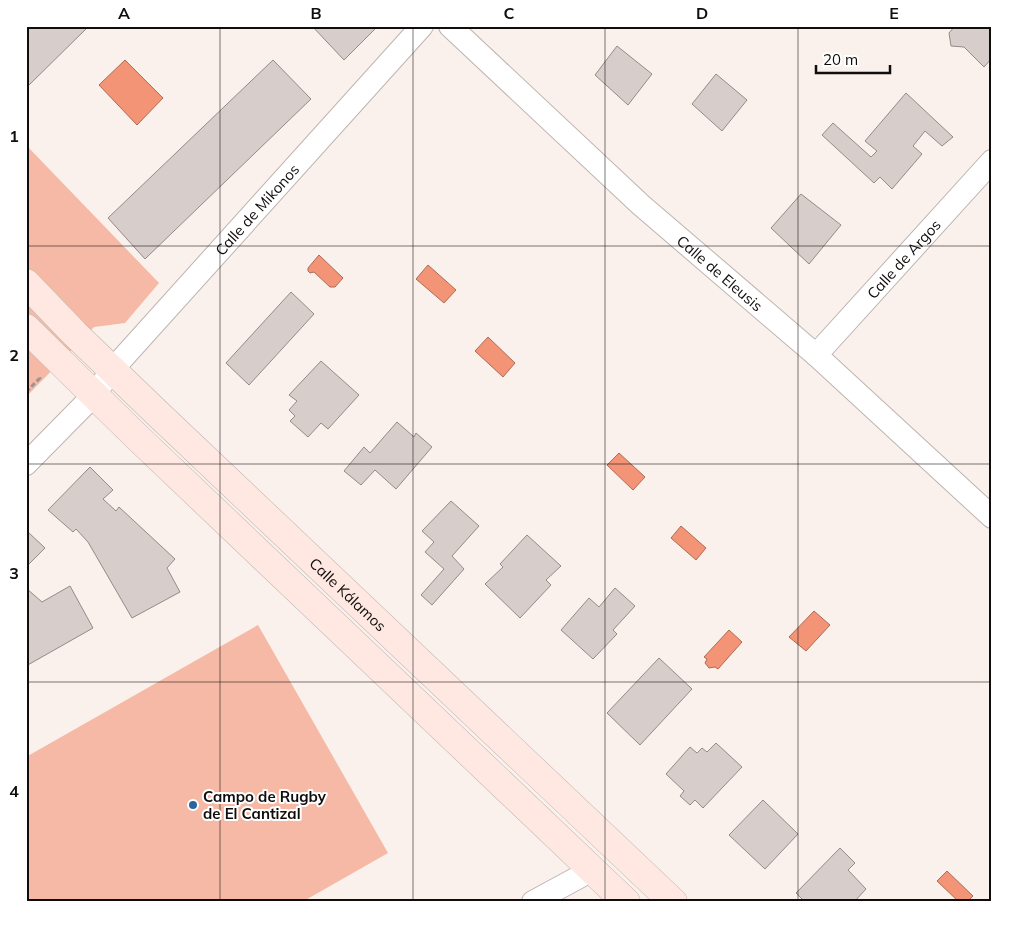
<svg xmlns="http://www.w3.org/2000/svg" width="1018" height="928" font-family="Mulish,sans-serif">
	<rect width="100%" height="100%" fill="#faf0ec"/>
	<path fill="#f5b9a5" d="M26,145l133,138 -34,40 -31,4 -68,70z
		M258,625l130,228 -86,49h-276v-145z"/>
	<path fill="#f29475" stroke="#ae6c56" d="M125,60l38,38 -26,27 -38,-40z
		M319,255l24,23 -8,9h-5l-16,-15 -4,1 -2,-2v-3z
		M428,265l28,25 -12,13 -28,-24z
		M488,337l27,26 -12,14 -28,-26z
		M619,453l26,24 -12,13 -26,-25z
		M681,526l25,22 -10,12 -25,-22z
		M814,611l16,14 -24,26 -17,-14z
		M729,630l13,12 -24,27 -3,-2 -6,1 -4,-5 2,-4 -3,-2z
		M947,871l26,25 -3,3 2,3h-13l-22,-21z"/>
	<path fill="#d7cdca" stroke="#948a87" d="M26,26h63l-63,62z
		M312,26h66l-34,34z
		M955,26h37v32l-8,9 -20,-20 -13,-1 -2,-13z
		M617,46l35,28 -24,31 -33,-30z
		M273,60l38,39 -166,160 -37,-41z
		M716,74l31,26 -25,31 -30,-27z
		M906,93l47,44 -11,9 -17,-15 -12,15 9,8 -30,35 -12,-12 -6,6 -52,-48 11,-12 38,34 6,-6 -12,-10z
		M801,194l40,31 -32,39 -38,-36z
		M291,292l23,22 -65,71 -23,-22z
		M321,361l38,34 -31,34 -7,-6 -13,14 -18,-16 5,-5 -6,-6 8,-9 -8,-6z
		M397,422l17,15 2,-4 16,14 -36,42 -21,-19 -14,15 -17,-14 20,-24 6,6z
		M90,467l23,23 -10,9 13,12 3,-4 56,52 -8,9 13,24 -48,26 -44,-76 -12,-13 -3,3 -25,-22z
		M451,501l28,25 -27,30 12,13 -32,36 -11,-10 23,-26 -19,-17 9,-10 -12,-11z
		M28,532l17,16 -19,19v-33z
		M527,535l34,31 -15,14 5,5 -31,33 -35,-34 18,-17 -3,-3z
		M70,586l23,42 -67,38v-78l16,14z
		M615,588l20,18 -22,24 4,4 -24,25 -32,-29 28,-32 10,9z
		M659,658l33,31 -52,56 -33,-32z
		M716,743l26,24 -39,41 -8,-8 -5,5 -10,-9 4,-5 -18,-17 24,-27 7,6 5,-5 5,4z
		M763,800l35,34 -33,35 -36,-34z
		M840,848l15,15 -7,7 18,19 -12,13h-49l-9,-9z"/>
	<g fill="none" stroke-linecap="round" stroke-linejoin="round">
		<g stroke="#beb4b1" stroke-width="24">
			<g id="minor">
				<path id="s1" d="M450,26l191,179 175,150 176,162"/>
				<path id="s2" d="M816,355l176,-194"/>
				<path id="s3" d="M26,464l68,-69 18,-25 310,-344"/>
				<path d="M533,902l59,-32"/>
			</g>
		</g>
		<g stroke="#beb4b1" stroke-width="29">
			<g id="secondary">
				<path id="s4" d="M26,283l49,51 82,79 516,489"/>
				<path d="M26,328l110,108 490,466"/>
			</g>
		</g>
		<path stroke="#9b9491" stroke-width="3" stroke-dasharray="5 2.5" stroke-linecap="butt" d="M26,392l14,-14 -1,-1"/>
		<use href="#minor" stroke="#fff" stroke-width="22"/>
		<use href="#secondary" stroke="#fee8e1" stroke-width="28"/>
	</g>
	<path fill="none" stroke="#100d0c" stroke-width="1" stroke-opacity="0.55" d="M220,26v876M413,26v876M605,26v876M798,26v876M26,246h966M26,464h966M26,682h966"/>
	<circle fill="#2a669d" stroke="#fff" stroke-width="2" cx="193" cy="805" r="5"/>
	<g text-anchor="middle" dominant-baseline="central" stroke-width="4" stroke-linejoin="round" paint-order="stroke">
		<g font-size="15" fill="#100d0c" stroke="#fff">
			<text stroke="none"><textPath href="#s3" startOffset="344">Calle de Mikonos</textPath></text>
			<text stroke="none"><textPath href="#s2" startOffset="130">Calle de Argos</textPath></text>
			<text stroke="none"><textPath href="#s1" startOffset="366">Calle de Eleusis</textPath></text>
			<text stroke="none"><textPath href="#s4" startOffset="448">Calle Kálamos</textPath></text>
		</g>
		<g font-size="15" font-weight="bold" fill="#100d0c" stroke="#fff" text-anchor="start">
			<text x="203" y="796">Campo de Rugby<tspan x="203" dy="17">de El Cantizal</tspan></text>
		</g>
	</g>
	<rect width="1018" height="928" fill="none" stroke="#ffffff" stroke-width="55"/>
	<path d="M816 65v8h74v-8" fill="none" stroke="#100d0c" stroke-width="2.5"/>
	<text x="823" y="65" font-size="15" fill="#100d0c" stroke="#ffffff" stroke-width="4" paint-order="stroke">20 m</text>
	<rect x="28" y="28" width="962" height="872" fill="none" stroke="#100d0c" stroke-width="2"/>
	<g font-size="16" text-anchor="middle" font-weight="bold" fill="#100d0c">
		<text x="124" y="19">A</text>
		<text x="316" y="19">B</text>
		<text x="509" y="19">C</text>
		<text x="702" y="19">D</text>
		<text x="894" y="19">E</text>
		<text x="14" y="142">1</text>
		<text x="14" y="361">2</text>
		<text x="14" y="579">3</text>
		<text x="14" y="797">4</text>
	</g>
</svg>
